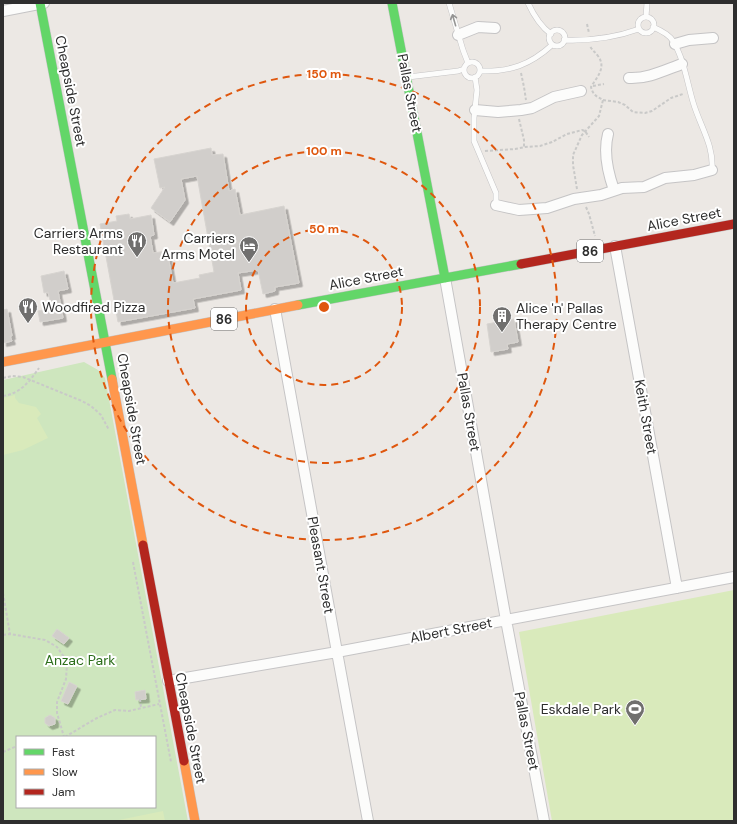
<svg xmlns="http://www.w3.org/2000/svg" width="737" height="824" font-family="'DM Sans',sans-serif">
	<defs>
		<filter id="shadow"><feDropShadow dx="3.5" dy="3.5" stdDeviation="0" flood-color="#0004"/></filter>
	</defs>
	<rect width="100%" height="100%" fill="#ece8e4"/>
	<path fill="#cee6be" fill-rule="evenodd" d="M84,362l14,8 7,8 83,443h-185v-441zM17,737h138v70h-138z"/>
	<path fill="#d9eabb" d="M15,395v3l4,5 17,4 5,7 -4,4 11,20 -25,12 -20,5v-57z
		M734,590v231h-182l-33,-189z
		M163,811l2,10h-46v-1z"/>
	<path fill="#d1cecb" stroke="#d7d4d0" filter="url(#shadow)" d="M211,148l1,7 11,-1 6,37 6,-2 5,26 44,-9 15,77 -24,4v4l-12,3 -5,-24 -20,3 3,17 -48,9 2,9 -77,14 -18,-98 17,-3 -1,-5 13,-2 1,5 21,-4 3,20 -4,1 3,17 14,-2 6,32 27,-5 -1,-3 15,-3 -17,-96 -16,3 4,21 -15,22 -19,-14 14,-21 -5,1 -6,-29z
		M64,271l4,18 -10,2 5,27 -23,4 -2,-11 14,-3 -4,-16 -4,1 -3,-17z
		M7,309l5,27h-2l2,5 -9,2v-33z
		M514,319l4,23 -11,2 1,5 -17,3 -4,-28z
		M57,629l12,9 -5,6 -12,-8z
		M69,682l8,4 -9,18 -7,-3z
		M145,690l1,9 -10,1 -1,-8z
		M50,715l5,3v6l-6,2 -4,-3v-5z"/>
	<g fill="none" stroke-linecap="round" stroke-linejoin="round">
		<g stroke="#c5c4c5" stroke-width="6">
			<path id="lane" d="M449,3l14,47 5,13
				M528,3c6,13 12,23 23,31
				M646,17l1,-14
				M638 25a8 8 0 1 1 16 0a8 8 0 1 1-16 0Z
				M653,27c7,3 16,7 20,14 11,18 14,41 20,61 7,24 21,43 19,68
				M549 38a8 8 0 1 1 16 0a8 8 0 1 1-16 0Z
				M564,40c27,1 50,-2 75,-11
				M464 70a8 8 0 1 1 16 0a8 8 0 1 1-16 0Z
				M480,71c30,1 50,-6 72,-26
				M408,77l50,-6 6,-2
				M475,77l2,13 -3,28v23l22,52v12"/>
		</g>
		<g stroke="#c5c4c5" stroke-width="12">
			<path id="street" d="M3,11l41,-8
				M458,35l20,-8 17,1
				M675,44l14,-4 24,-2
				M629,78c19,1 36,-8 53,-14
				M475,110l23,2 23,-2 11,-2 22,-11 27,-6
				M608,134c-5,19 0,39 6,56
				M496,205l23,5 28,-2 27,-9 27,-4 21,-7 22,-1 21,-9 29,-3 18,-5
				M615,246l62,342
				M445,278l61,342 38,201
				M275,309l62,343 31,169
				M168,681l169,-29 397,-75"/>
		</g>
		<g stroke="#c5c4c5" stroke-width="10">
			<path id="fast" d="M40,3l72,376
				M392,3l53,275
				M298,305l223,-41"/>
		</g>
		<g stroke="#c5c4c5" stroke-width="10">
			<path id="slow" d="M3,362l295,-57
				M112,379l31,166
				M184,761l11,60"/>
		</g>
		<g stroke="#c5c4c5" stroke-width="10">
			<path id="jam" d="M521,264l213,-40
				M143,545l41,216"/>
		</g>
		<path stroke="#c9c9c8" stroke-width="2" stroke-dasharray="3 2" stroke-linecap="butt" d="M587,24l2,9
			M521,73l3,14 2,13
			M593,86l11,-2
			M603,100l15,2 7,3 8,7 12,1 7,-2 19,-13 12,-4
			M519,119l5,21v7
			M485,151l30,-2 10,-2 15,-1 12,-4 15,-8 15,-4 3,1 4,6
			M577,189l-4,-24v-10l9,-20 17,-19 4,-16c-7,-4 -10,-5 -12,-13 5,-9 16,-19 7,-31 -3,-4 -6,-6 -8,-10
			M586,207l3,7 6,22
			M3,378l9,-2 11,1 59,24 9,5 10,9 8,15
			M3,396c18,-3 26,-14 36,-28
			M133,562l38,200
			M3,593l7,41
			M3,635l7,-1 35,6 12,7 7,10 3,7 -1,15 -9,23v11l7,24
			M140,699l1,9
			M65,737l30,-18 20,-9 14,1 30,-7
			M3,752l14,-6"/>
		<use href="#lane" stroke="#fcfcfb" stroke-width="5"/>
		<use href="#street" stroke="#fcfcfb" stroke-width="10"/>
		<use href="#fast" stroke="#63d668" stroke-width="9"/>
		<use href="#slow" stroke="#ff974d" stroke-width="9"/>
		<use href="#jam" stroke="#b3261e" stroke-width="9"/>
	</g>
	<defs><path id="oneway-shaft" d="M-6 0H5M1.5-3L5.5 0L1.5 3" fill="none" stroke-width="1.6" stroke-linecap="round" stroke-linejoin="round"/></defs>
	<use stroke="#959594" href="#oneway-shaft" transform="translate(454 20) rotate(-106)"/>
	<g fill="none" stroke="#df570e" stroke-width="2" stroke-dasharray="7 5">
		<circle cx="324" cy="307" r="78"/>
		<circle cx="324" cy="307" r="156"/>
		<circle cx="324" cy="307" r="233"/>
	</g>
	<defs>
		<g id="restaurant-pin" transform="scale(1)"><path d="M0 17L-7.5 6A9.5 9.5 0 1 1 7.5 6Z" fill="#706f6e" stroke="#fff"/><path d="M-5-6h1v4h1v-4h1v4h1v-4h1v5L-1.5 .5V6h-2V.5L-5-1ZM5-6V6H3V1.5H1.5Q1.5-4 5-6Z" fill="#fff"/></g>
		<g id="hotel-pin" transform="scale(1)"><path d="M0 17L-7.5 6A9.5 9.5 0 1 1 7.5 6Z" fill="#706f6e" stroke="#fff"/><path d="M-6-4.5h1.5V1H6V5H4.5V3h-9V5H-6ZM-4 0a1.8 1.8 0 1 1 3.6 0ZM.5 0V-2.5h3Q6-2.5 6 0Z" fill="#fff"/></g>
		<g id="building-pin" transform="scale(1)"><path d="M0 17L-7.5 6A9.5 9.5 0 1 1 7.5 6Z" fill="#706f6e" stroke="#fff"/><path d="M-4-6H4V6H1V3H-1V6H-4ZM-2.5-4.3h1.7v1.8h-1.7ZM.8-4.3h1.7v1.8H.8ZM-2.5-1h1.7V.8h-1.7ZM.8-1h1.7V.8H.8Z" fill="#fff"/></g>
		<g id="stadium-pin" transform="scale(1)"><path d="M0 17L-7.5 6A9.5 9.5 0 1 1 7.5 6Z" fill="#706f6e" stroke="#fff"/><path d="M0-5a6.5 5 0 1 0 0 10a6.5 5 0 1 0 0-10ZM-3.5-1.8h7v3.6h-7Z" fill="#fff"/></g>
	</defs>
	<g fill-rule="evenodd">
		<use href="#restaurant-pin" x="137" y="241"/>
		<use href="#hotel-pin" x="249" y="246"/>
		<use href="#restaurant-pin" x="28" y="307"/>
		<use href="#building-pin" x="502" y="316"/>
		<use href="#stadium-pin" x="635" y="709"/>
	</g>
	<g text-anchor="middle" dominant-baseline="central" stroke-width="4" stroke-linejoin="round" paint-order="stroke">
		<g fill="#fff" stroke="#6d6d6d" stroke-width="1">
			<rect x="577" y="240" width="26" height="22" rx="3"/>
			<rect x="211" y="308" width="26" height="22" rx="3"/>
		</g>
		<g font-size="13" font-weight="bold" fill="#2e2e2e">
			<text x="590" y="251">86</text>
			<text x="224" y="319">86</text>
		</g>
		<g font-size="14" fill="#2e2e2e" stroke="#fff">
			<text transform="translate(71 91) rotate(79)">Cheapside Street</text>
			<text transform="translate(410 93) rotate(79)">Pallas Street</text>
			<text transform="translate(684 219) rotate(-11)">Alice Street</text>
			<text transform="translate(366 278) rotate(-11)">Alice Street</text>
			<text transform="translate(132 409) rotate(80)">Cheapside Street</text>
			<text transform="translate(469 412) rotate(80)">Pallas Street</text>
			<text transform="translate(646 417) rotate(80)">Keith Street</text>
			<text transform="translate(321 565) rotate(80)">Pleasant Street</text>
			<text transform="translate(451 630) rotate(-11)">Albert Street</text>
			<text transform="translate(191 728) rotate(79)">Cheapside Street</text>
			<text transform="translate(527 731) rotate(79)">Pallas Street</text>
		</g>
		<g font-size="14" fill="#2e2e2e" stroke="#fff" text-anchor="end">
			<text x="123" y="233">Carriers Arms<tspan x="123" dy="16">Restaurant</tspan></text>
			<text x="235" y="238">Carriers<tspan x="235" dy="16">Arms Motel</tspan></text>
			<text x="42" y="307" text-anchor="start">Woodfired Pizza</text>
			<text x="516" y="308" text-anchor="start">Alice 'n' Pallas<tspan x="516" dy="16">Therapy Centre</tspan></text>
			<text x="621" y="709">Eskdale Park</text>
		</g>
		<g font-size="14" fill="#2c6e1b" stroke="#fff">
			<text x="80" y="660">Anzac Park</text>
		</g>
	</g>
	<circle cx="324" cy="307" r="6" fill="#df570e" stroke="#fff" stroke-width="2"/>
	<g font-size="12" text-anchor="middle" font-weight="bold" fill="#df570e" stroke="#fff" stroke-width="4" stroke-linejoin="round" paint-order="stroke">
		<text x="324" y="78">150 m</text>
		<text x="324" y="155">100 m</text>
		<text x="324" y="233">50 m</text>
	</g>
	<rect width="737" height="824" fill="none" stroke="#2e2e2e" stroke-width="8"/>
	<rect x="16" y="736" width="140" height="72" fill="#ffffff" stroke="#ababab"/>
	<rect x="24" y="749" width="20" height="6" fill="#63d668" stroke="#ababab"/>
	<text x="52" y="756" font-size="12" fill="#2e2e2e">Fast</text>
	<rect x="24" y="769" width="20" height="6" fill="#ff974d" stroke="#ababab"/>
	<text x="52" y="776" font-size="12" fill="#2e2e2e">Slow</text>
	<rect x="24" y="789" width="20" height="6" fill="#b3261e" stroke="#ababab"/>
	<text x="52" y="796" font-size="12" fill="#2e2e2e">Jam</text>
</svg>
